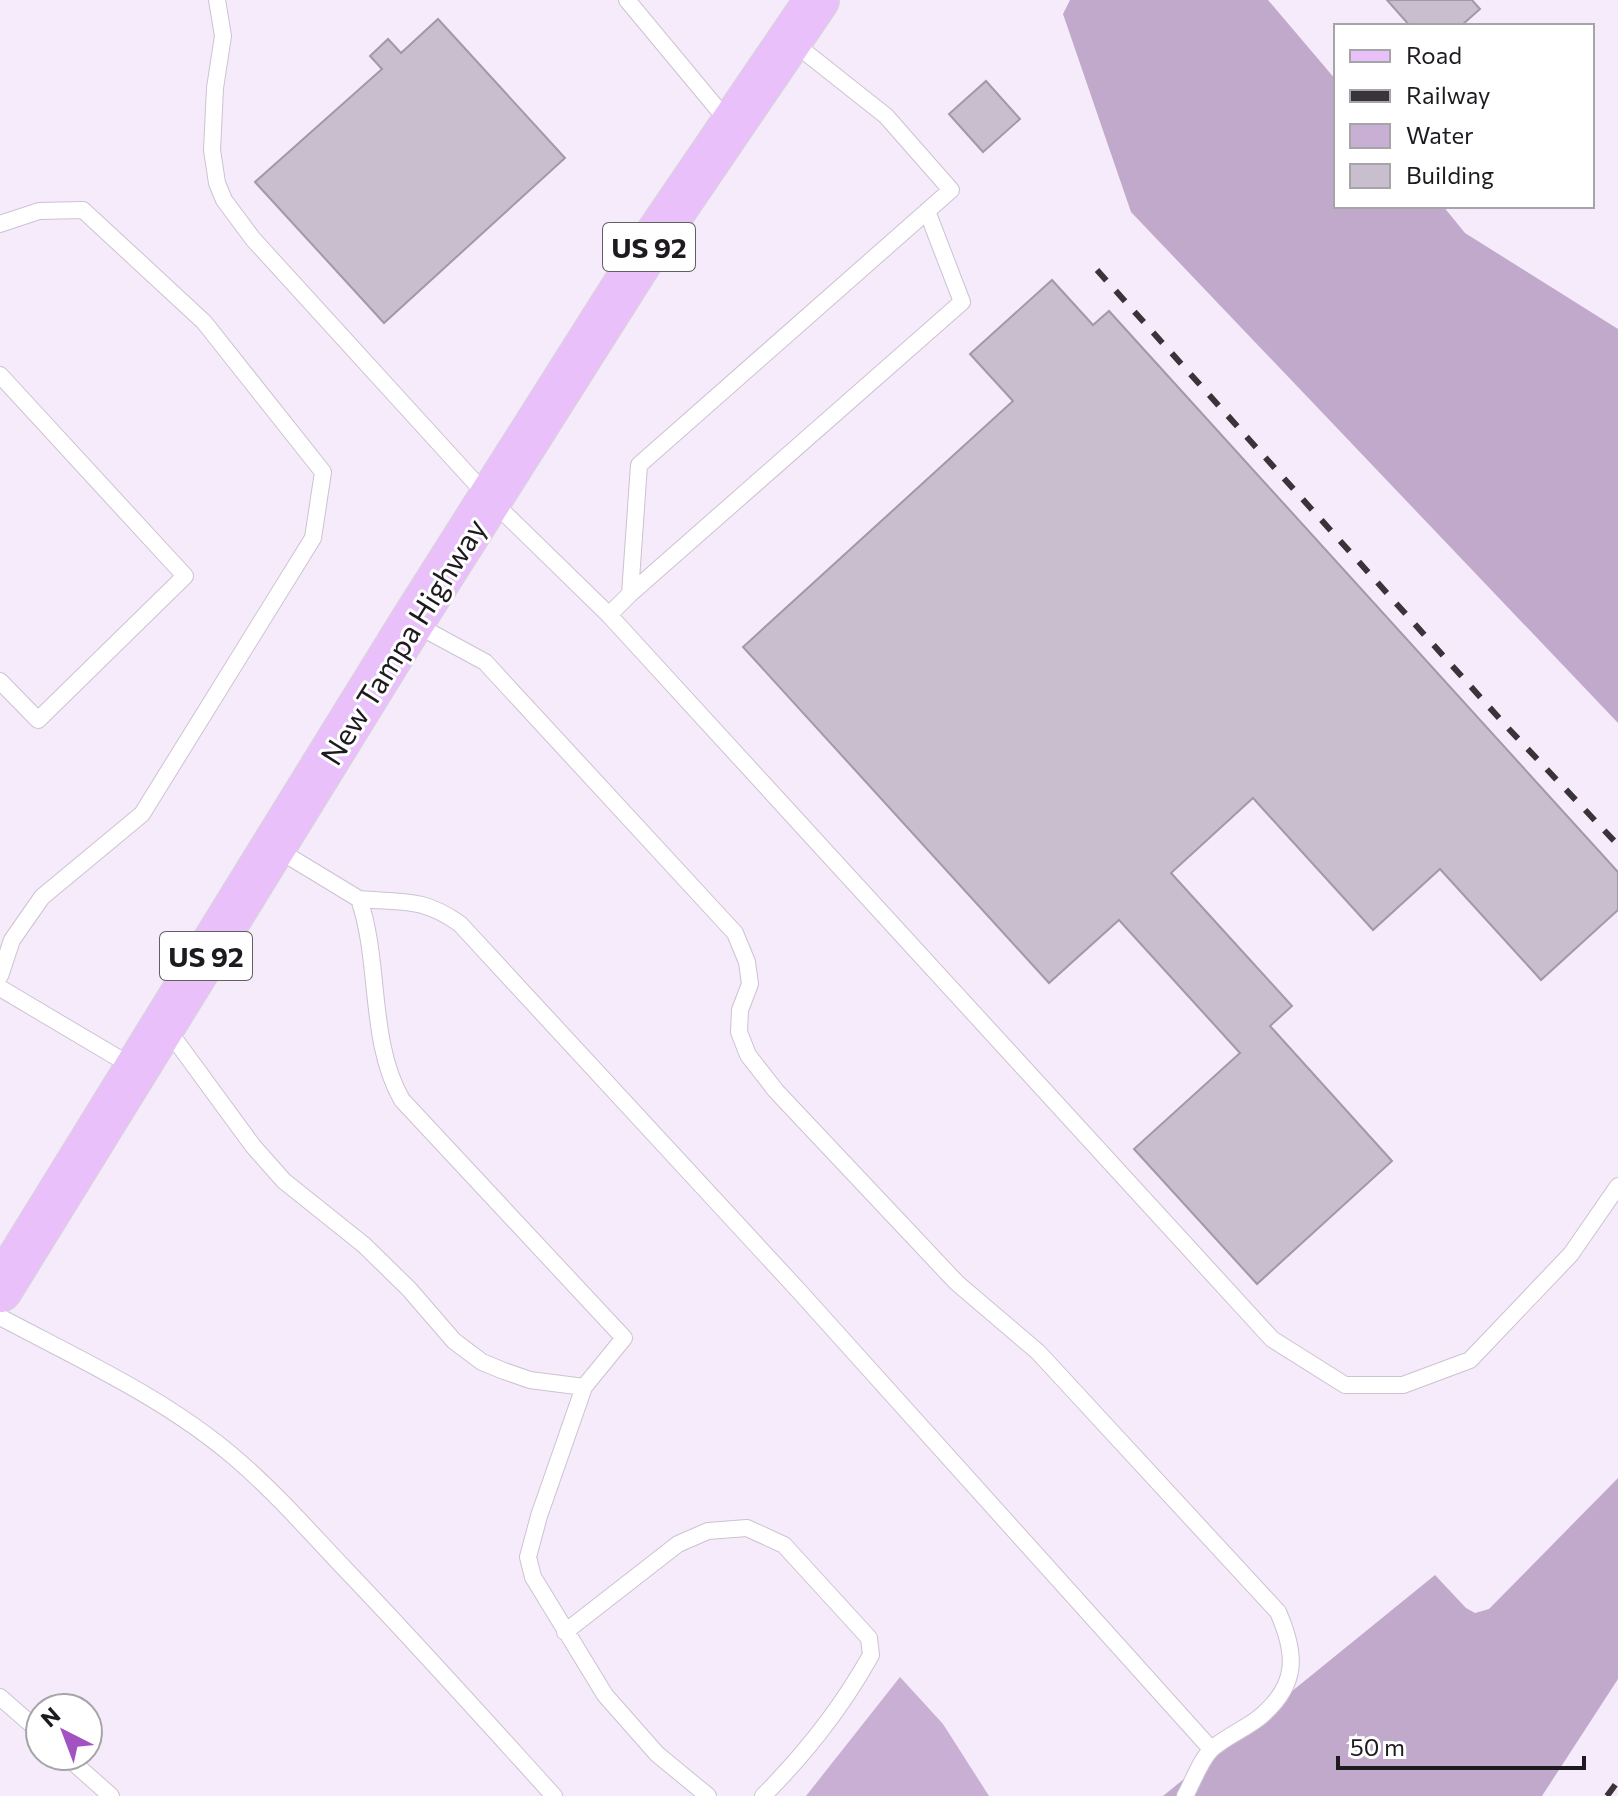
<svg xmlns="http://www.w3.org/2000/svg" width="1618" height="1796" font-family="Commissioner,sans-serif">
	<rect width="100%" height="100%" fill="#f6ebfb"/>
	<path fill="#c1a9cc" d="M1070,0h198l68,80v126h107l22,27 153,96v394l-487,-511 -68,-198z
		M1618,1478v201l-76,117h-379l272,-221 31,33 9,5 14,-4z"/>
	<path fill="#c8afd3" d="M900,1677l43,47 46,72h-183z"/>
	<path fill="#c8becd" stroke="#a298a7" stroke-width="2" d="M1387,0h85l8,9 -19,17h-51z
		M438,19l127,139 -181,165 -129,-141 127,-113 -12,-13 18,-17 13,14z
		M986,81l34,38 -37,33 -34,-38z
		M1052,280l41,45 16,-14 509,561v38l-77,70 -101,-111 -67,61 -120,-132 -82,75 121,133 -22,20 122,135 -135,123 -123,-135 106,-96 -121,-133 -70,63 -306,-336 270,-246 -43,-47z"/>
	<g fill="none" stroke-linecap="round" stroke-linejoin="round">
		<g stroke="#ccc2d1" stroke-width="18">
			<path id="service" d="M217,0l6,36 -8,52 -3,62 5,33 7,17 29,39 237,260 119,116 21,-21 9,-129 312,-275 -65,-74 -96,-76
				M627,0l103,124
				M0,224l39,-13 44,-1 121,112 119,150 -10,66 -171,276 -100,83 -30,43 -12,36
				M0,375l185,201 -147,144 -38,-39
				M630,594l332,-292 -35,-91
				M609,615l663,724 73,46h58l67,-25 101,-106 47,-68
				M413,623l72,39 250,271 12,29 3,22 -10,26 -1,22 9,23 28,36 181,192 81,69 240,260c19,43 20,73 -18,105 -15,12 -33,19 -47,31 -12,10 -20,34 -28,48
				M275,848l84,51c22,64 9,142 43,201l222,238 -40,49 -45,129 -11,41 5,20 72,118 52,59 51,42
				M359,899c44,4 63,-2 101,25l339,367 412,458
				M0,988l135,80
				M165,1026l88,120 31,35 80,64 45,44 45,52 28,21 22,9 26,9 54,7
				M0,1317c79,42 165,81 234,140 40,34 75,74 111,112 71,74 140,151 209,227
				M565,1632l113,-88 30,-13 39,-3 37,17 85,93 2,17c-29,52 -66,99 -108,141
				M0,1697l40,35
				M66,1756l45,40"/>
		</g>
		<g stroke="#d6d6d7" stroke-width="46">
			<path id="primary" d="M0,1290l412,-668 239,-378 166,-244"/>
		</g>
		<use href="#service" stroke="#fff" stroke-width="16"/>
		<use href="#primary" stroke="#e9c0fa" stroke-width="44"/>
		<path stroke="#38343a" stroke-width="6" stroke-dasharray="14 14" stroke-linecap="butt" d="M1097,270l411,458 110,117
			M1607,1796l11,-15"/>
	</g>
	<g text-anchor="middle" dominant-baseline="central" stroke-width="6" stroke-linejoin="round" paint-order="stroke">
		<g fill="#fff" stroke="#625f63" stroke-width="2">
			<rect x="603" y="223" width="92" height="48" rx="6"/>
			<rect x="160" y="932" width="92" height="48" rx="6"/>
		</g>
		<g font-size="28" font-weight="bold" fill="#1e1b20">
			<text x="649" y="247">US 92</text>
			<text x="206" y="956">US 92</text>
		</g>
		<g font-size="30" fill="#1e1b20" stroke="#fff">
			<text transform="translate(402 641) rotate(-58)">New Tampa Highway</text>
		</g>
	</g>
	<rect x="1334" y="24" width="260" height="184" fill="#ffffff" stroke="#a5a4a6" stroke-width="2"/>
	<rect x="1350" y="50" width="40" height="12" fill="#e9c0fa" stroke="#a5a4a6" stroke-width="2"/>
	<text x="1406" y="64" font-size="24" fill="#1e1b20">Road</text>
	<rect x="1350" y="90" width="40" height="12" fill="#38343a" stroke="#a5a4a6" stroke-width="2"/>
	<text x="1406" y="104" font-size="24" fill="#1e1b20">Railway</text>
	<rect x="1350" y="124" width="40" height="24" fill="#c8afd3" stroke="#a5a4a6" stroke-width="2"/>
	<text x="1406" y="144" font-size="24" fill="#1e1b20">Water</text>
	<rect x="1350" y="164" width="40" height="24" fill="#c8becd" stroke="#a5a4a6" stroke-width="2"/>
	<text x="1406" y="184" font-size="24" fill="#1e1b20">Building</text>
	<g transform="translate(64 1732) rotate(318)"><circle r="38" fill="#ffffff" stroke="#a5a4a6" stroke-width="2"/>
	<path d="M0-6L14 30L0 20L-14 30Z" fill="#a352c2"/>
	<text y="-12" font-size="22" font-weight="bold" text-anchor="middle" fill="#1e1b20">N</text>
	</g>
	<path d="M1338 1756v12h246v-12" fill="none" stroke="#1e1b20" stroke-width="4"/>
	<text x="1350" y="1756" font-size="24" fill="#1e1b20" stroke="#ffffff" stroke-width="6" paint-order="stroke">50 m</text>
</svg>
